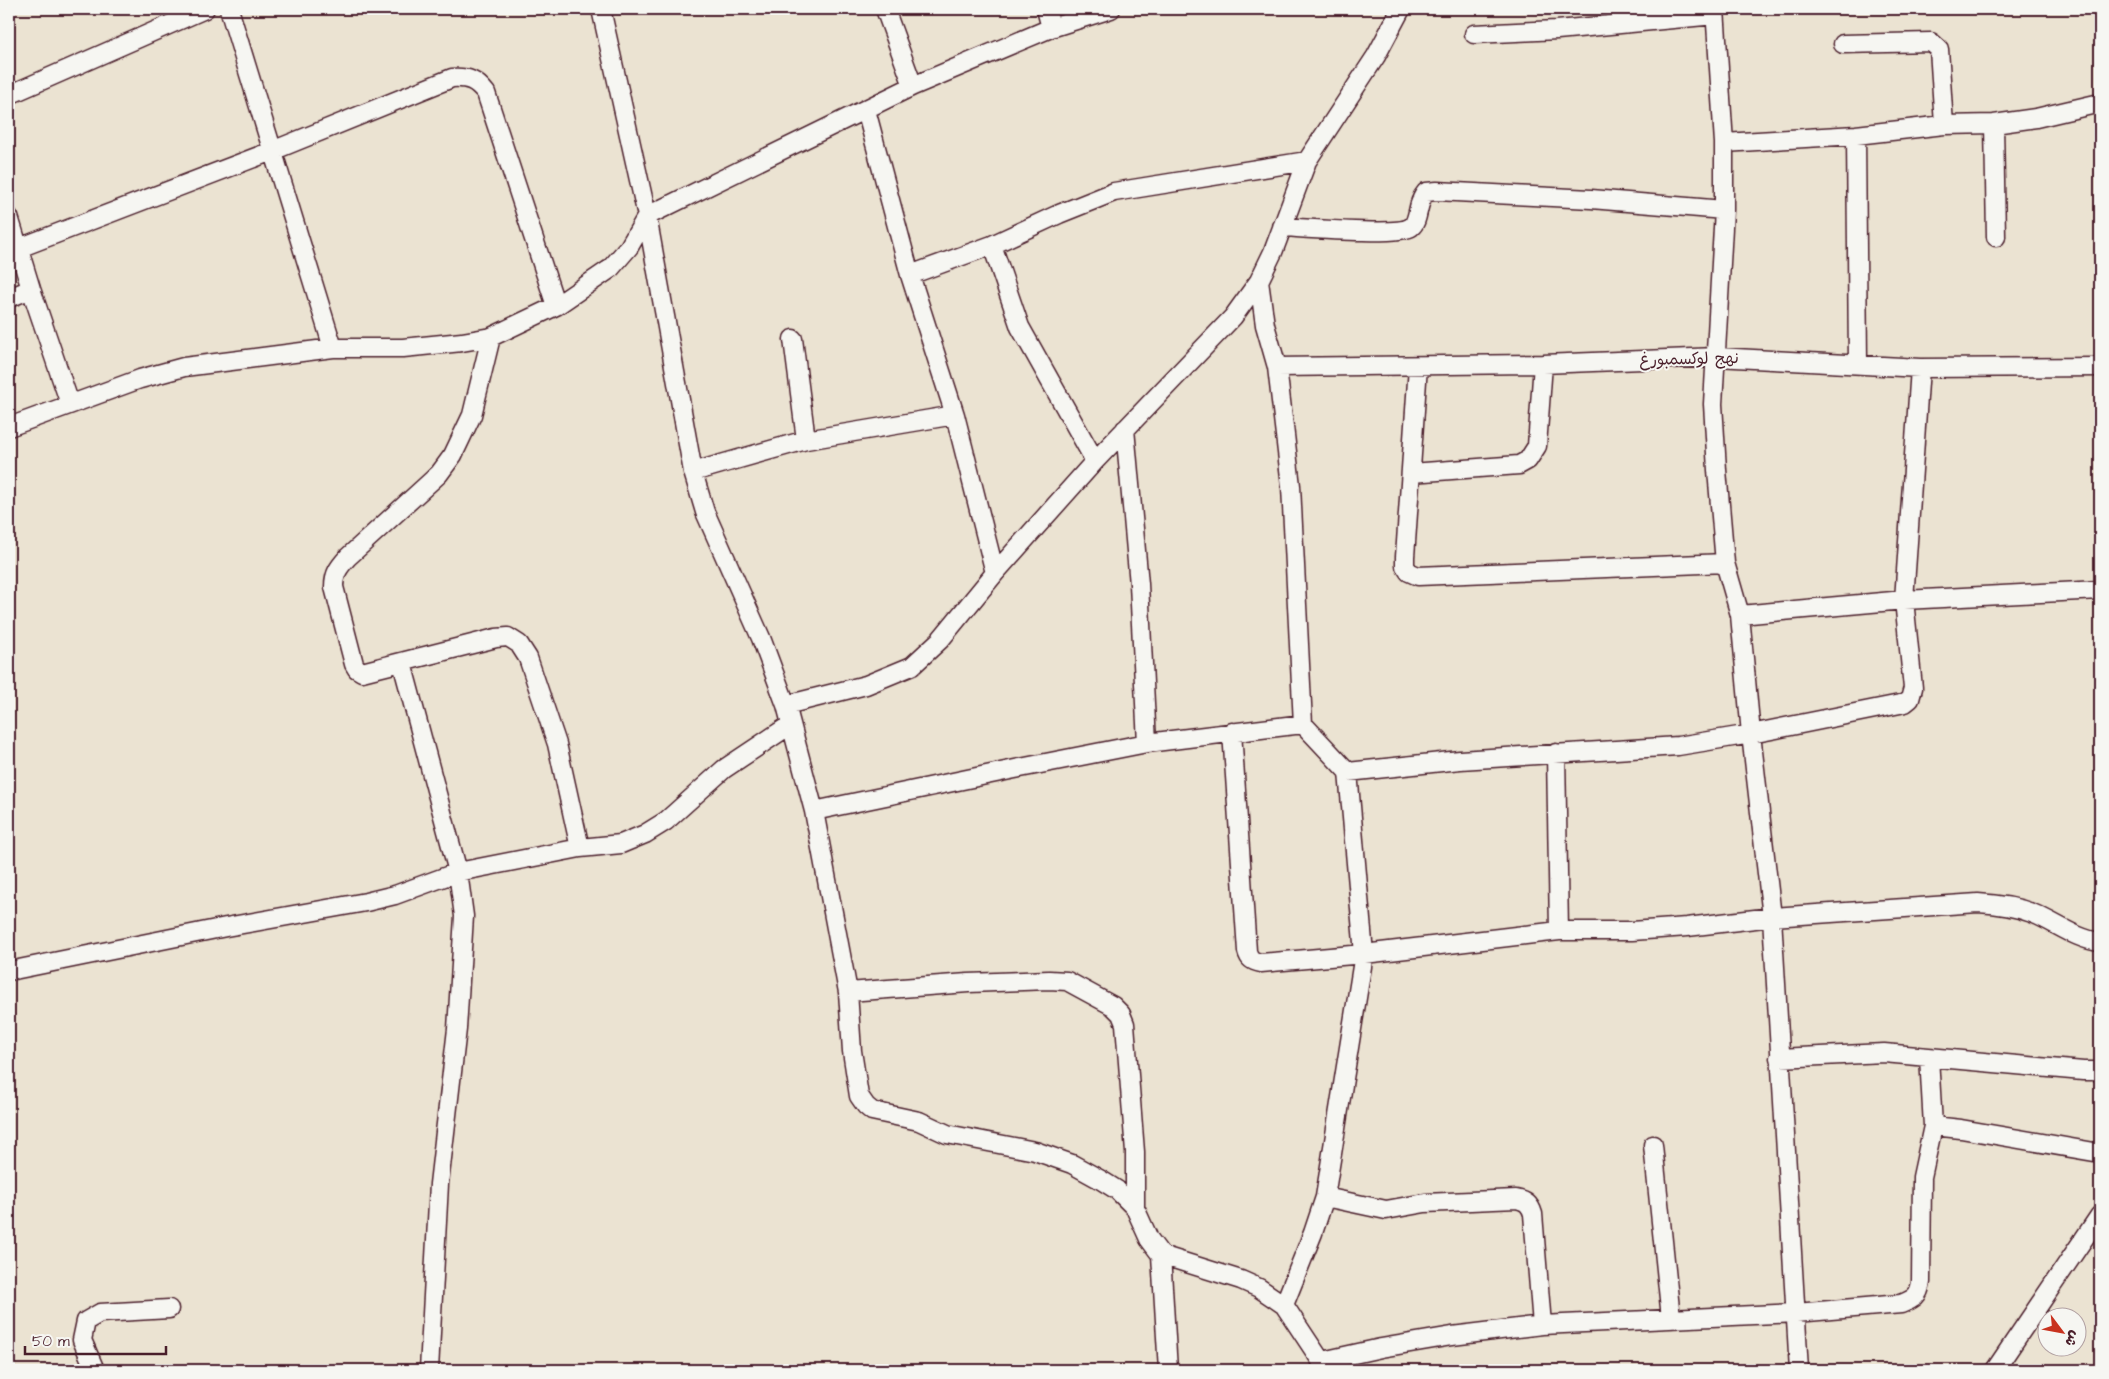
<svg xmlns="http://www.w3.org/2000/svg" width="2109" height="1379" font-family="'Architects Daughter','Playpen Sans Arabic',sans-serif">
	<rect width="100%" height="100%" fill="#ebe3d2"/>
	<filter id="ink" filterUnits="userSpaceOnUse"><feTurbulence type="fractalNoise" baseFrequency=".02" numOctaves="2"/><feDisplacementMap in="SourceGraphic" scale="10" xChannelSelector="R" yChannelSelector="G"/><feConvolveMatrix kernelMatrix="1 2 1 2 8 2 1 2 1" color-interpolation-filters="sRGB"/></filter>
	<g filter="url(#ink)">
		<g fill="none" stroke-linecap="round" stroke-linejoin="round">
			<g stroke="#4a1f2b" stroke-width="21">
				<path id="street" d="M229,9l104,339
					M601,9l46,207 46,256 12,40 56,126 25,67 28,106 34,181 4,59 7,45 7,10 6,5 47,10 28,13 88,17 37,13 29,16 16,10 18,18 14,31 12,16 80,25 18,8 25,17 43,65
					M885,9l28,77
					M1046,9l5,19
					M1715,9l9,134v67l-11,194 4,66 8,93 15,52 11,119 21,183 27,453
					M1474,34l83,-4 158,-15
					M1843,44l88,-2 8,7 5,76
					M9,95l196,-86
					M866,110l44,165 45,140 40,158
					M1994,124l2,113
					M1856,135l2,228
					M1724,143l132,-8 88,-10 50,-1 42,-6 64,-15
					M9,217l22,72 39,115
					M1282,227c21,1 117,9 129,0 9,-7 5,-24 15,-35l11,-1 154,8 133,11
					M992,245l28,82 75,134
					M19,248l253,-97 180,-73c16,-1 24,2 34,15l70,213
					M910,275l82,-30 67,-31 55,-22 193,-31
					M1259,281l6,44 12,42 14,119 12,238
					M9,298l22,-9
					M491,337l-19,78 -19,40 -14,19 -91,83c-9,10 -14,16 -14,30l20,77 3,5 5,3 134,-34 12,-1 11,7 9,14 29,86 23,104
					M793,339l13,101
					M1418,366l-13,191v9l4,6 9,4 307,-13
					M1277,367l266,-3 174,-7 203,11 180,-1
					M9,427l131,-48 44,-12 149,-19h70l59,-6 29,-5 65,-31 54,-37 19,-22 18,-31 266,-130 138,-58 60,-19
					M1125,429l14,155 8,159
					M693,472l113,-32 149,-25
					M1411,473l108,-8 9,-5 9,-14 6,-82
					M1740,615l164,-15 196,-10
					M402,663l56,209 6,44 -7,113 -18,155 -10,186
					M786,705l80,-20 46,-19 28,-26 55,-67 100,-112 138,-144 26,-36 14,-29 34,-91 69,-105 25,-47
					M1232,732l15,219c2,8 5,10 14,12l103,-9 195,-23h73l55,-4 85,-10 206,-14c18,1 36,3 54,10 23,9 43,26 68,29
					M1556,753l3,178
					M814,811l201,-42 132,-26 156,-19 45,48 112,-12 218,-14 73,-12 154,-31 5,-4 3,-11 -9,-88 16,-232
					M9,971l217,-44 140,-25 29,-7 63,-23 122,-24 41,-4 24,-10 21,-13 58,-52 66,-44
					M848,992l120,-9 81,-3 18,1 46,25 8,8 4,10 10,128v56
					M1929,1057l4,69
					M1779,1058l105,-5 199,18h17
					M1653,1145l18,173
					M1325,1197l61,13 39,-7 91,-4c10,2 14,5 17,15l9,111
					M1161,1255l7,115
					M1284,1305l29,-72 12,-36 39,-243 -16,-182
					M1322,1361l59,-13 71,-12 90,-11 254,-12 105,-9c13,-5 18,-8 20,-22l1,-105 11,-51 28,3 139,24
					M95,1370l-13,-30 4,-19 14,-8 69,-4
					M1995,1370l105,-155"/>
			</g>
			<use href="#street" stroke="#f6f6f2" stroke-width="18"/>
		</g>
	</g>
	<g text-anchor="middle" dominant-baseline="central" stroke-width="4" stroke-linejoin="round" paint-order="stroke">
		<g font-size="16" fill="#4a1f2b" stroke="#f6f6f2">
			<text transform="translate(1689 359) rotate(-1)">نهج لوكسمبورغ</text>
		</g>
	</g>
	<rect width="2109" height="1379" fill="none" stroke="#f6f6f2" stroke-width="30"/>
	<rect x="15" y="15" width="2079" height="1349" fill="none" stroke="#4a1f2b" stroke-width="2" filter="url(#ink)"/>
	<g transform="translate(2062 1332) rotate(122)"><circle r="24" fill="#f6f6f2" stroke="#b1a0a2"/>
	<path d="M0-4L9 19L0 12L-9 19Z" fill="#c8321e"/>
	<text y="-8" font-size="14" font-weight="bold" text-anchor="middle" fill="#4a1f2b">ش</text>
	</g>
	<path d="M25 1346v8h141v-8" fill="none" stroke="#4a1f2b" stroke-width="2.5"/>
	<text x="32" y="1346" font-size="15" fill="#4a1f2b" stroke="#f6f6f2" stroke-width="4" paint-order="stroke">50 m</text>
</svg>
